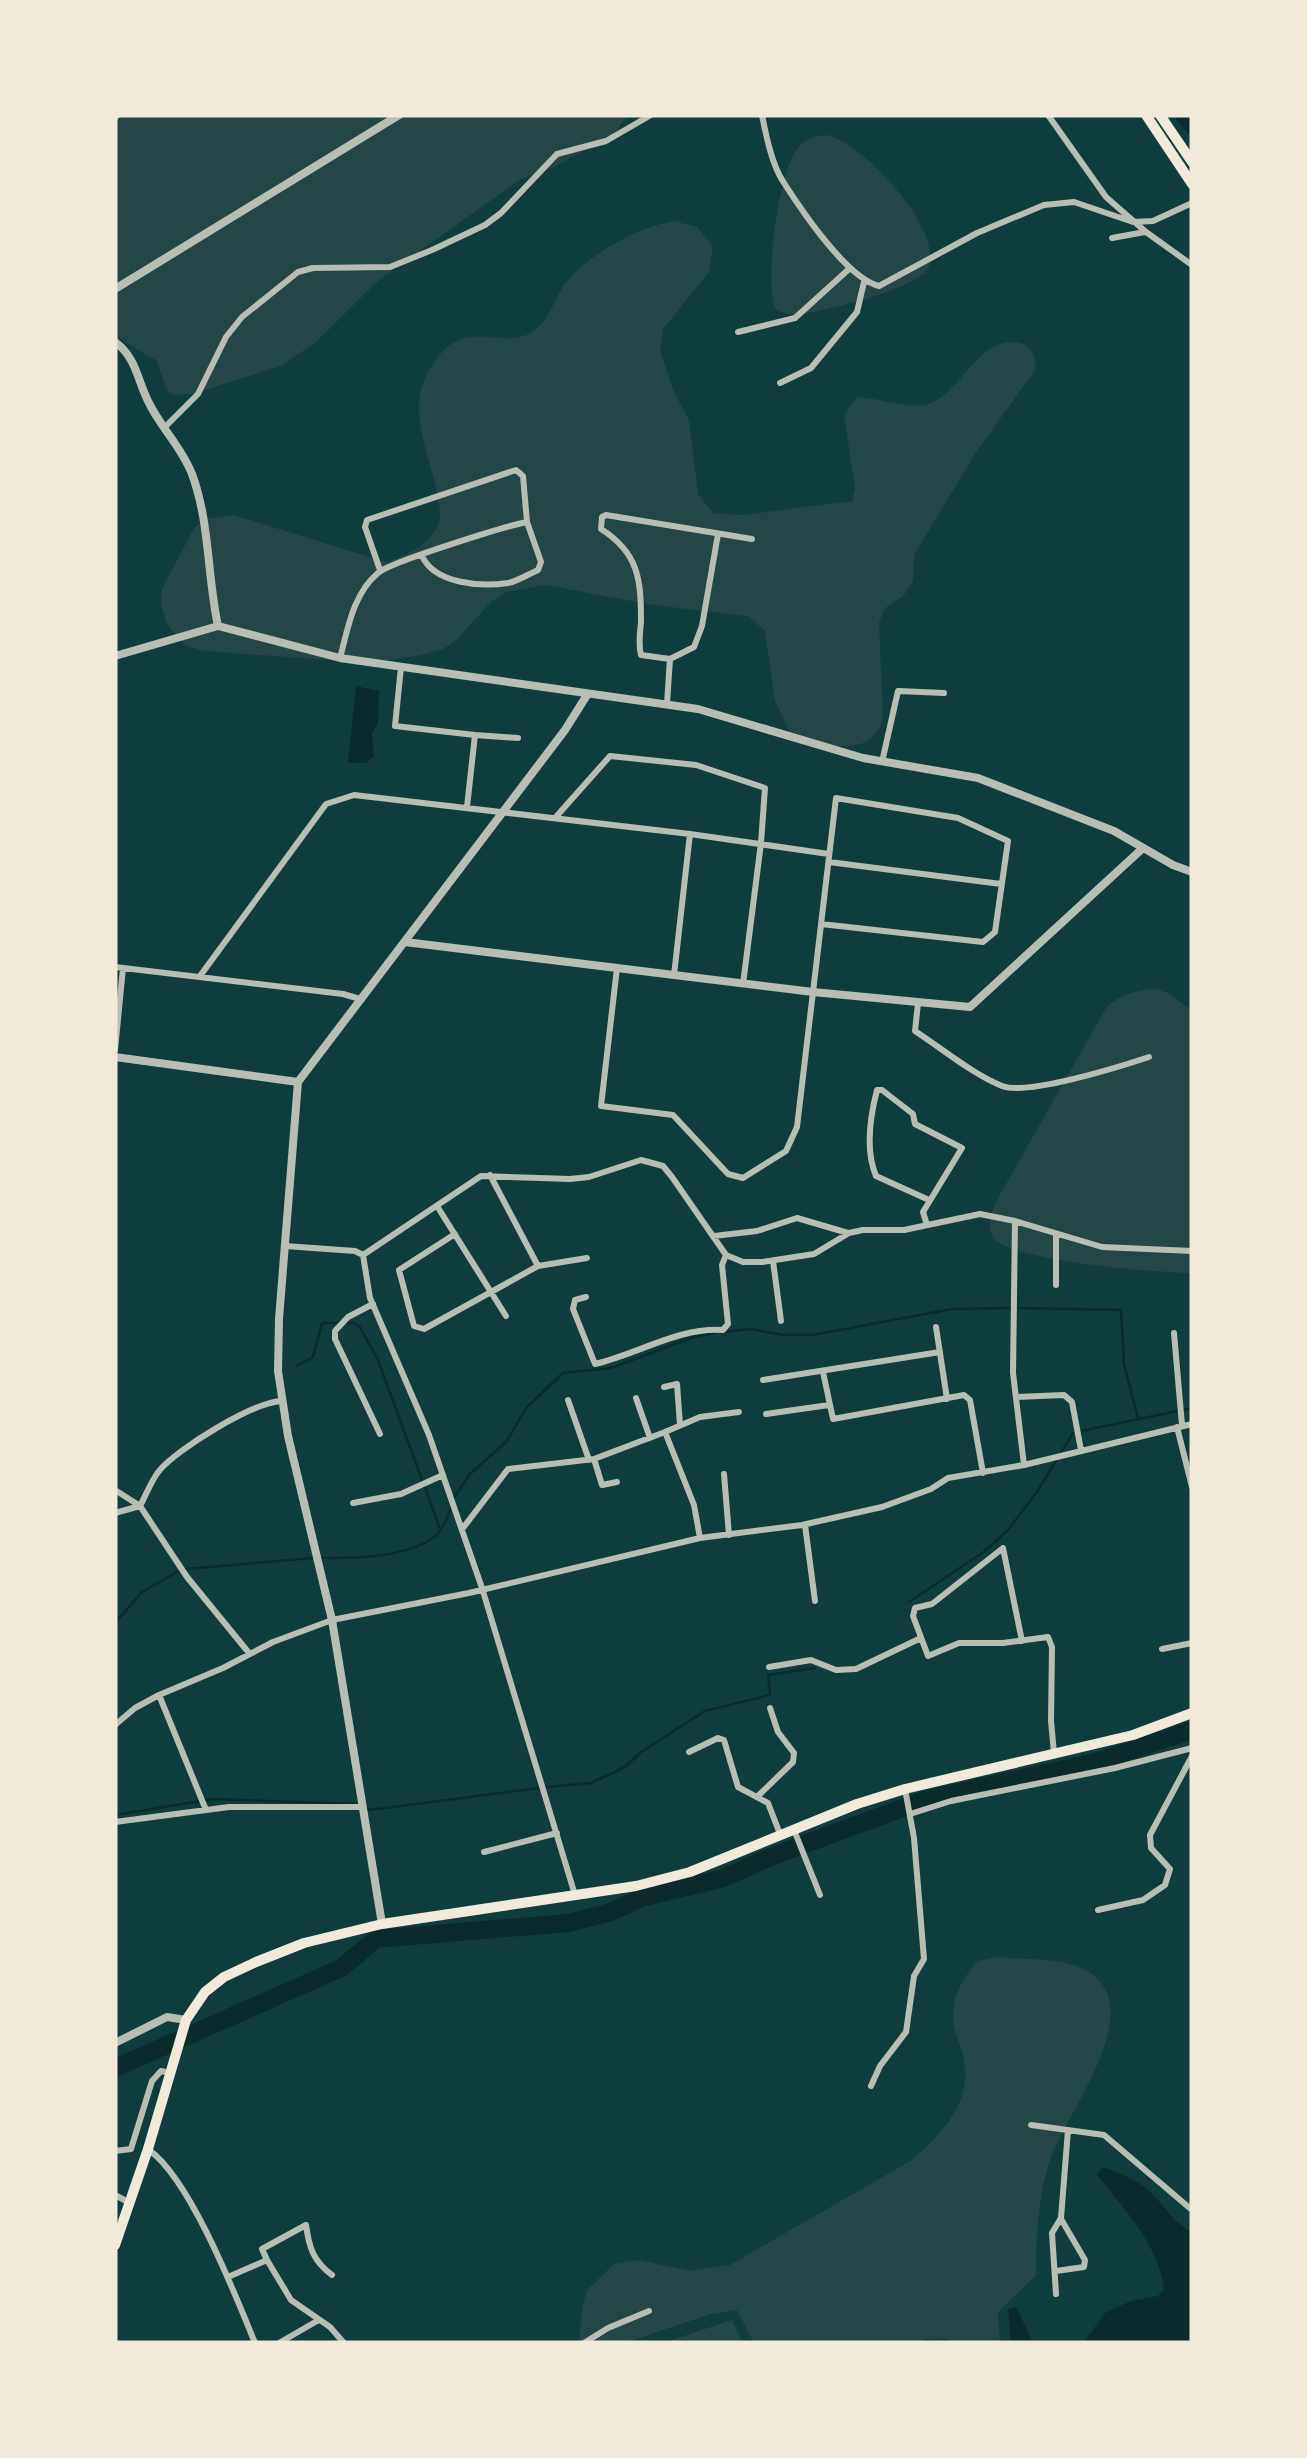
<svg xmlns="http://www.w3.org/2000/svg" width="1307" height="2458" font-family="'Public Sans',sans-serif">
	<rect width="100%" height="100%" fill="#0f3d3e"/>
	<path fill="#244646" d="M115,115h513l-14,19 -60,33 -33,12 -141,100 -64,63 -35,24 -89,28 -19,1 -7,-6 -9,-28 -42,-25z
		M826,135c35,5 120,97 102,133 -11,22 -113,46 -138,47l-14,-5c-13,-25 3,-141 22,-162 7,-9 17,-12 28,-13z
		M674,221l23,6 16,19 -4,26 -46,57 -3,22 14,41 15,28 9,74 15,19 29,2 110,-14 3,-13 -11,-74 14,-17c23,1 48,13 70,7 35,-11 51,-73 95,-60 11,4 13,15 12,26l-60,84 -61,101 -1,26 -9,14 -20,14 -5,14 4,94c-9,45 -67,29 -94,14l-14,-30 -10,-70 -17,-15 -95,-11 -108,-20 -39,7 -14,9 -36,39 -13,9 -22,6 -32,5 -47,1 -138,-10 -17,-5 -12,-12 -9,-12 -5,-18 1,-15 31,-59 11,-11 30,-4 152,47c21,-5 55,-24 54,-48 -2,-46 -37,-98 -12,-142 35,-63 73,-18 106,-41 17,-12 21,-36 34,-51 24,-28 71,-53 106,-59z
		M1157,989l13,5 22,17v262c-30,0 -185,-12 -199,-36 -7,-11 -1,-26 4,-37l109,-192c14,-14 31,-18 51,-19z
		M998,1957c26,3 68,0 91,15 60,39 -23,141 -39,188 -12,36 -14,77 -14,115l-38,37 2,31h-51l-5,-5 -18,1 -1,4h-171l-17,-33 -26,4 -87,29h-45l4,-40 5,-14 26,-25 25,-4 51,11 40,-6 182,-105c21,-19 43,-39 51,-68 13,-54 -38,-66 14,-131z
		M732,2320l11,23h-80z"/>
	<path fill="#0a2a2b" d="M356,686l23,5 -1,32 -6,10 2,24 -8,6h-18z
		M1103,2167c15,6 32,12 44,22 17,15 25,33 45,43v111h-109l23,-31 25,-11 27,-5 6,-7c-5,-43 -40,-81 -67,-114z
		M1016,2307l16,33 3,3h-24l-3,-34z"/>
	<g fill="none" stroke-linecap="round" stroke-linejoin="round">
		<path stroke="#0a2a2b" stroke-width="2.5" d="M1018,1308l103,2 3,54 14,54
			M722,1332l29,-3 32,6h30l139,-26 58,-1
			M297,1366l16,-9 9,-34h32l6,4 18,33 44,120
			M1081,1431l111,-23
			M425,1487l14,40
			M453,1499l17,-25 37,-33 19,-33 37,-35 48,-5 82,-31 22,-4
			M321,1558c34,0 79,0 109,-18 12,-8 17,-20 21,-33
			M186,1569l127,-11
			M909,1602l76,-51 23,-21 29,-38 36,-59
			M115,1623l27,-31 37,-21
			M547,1787l44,-4 34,-16 16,-15 64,-41 65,-16 -2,-20 47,-7
			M365,1806l5,4 169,-22
			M115,1815l98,-16 144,5"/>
		<path stroke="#0a2a2b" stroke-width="18" d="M1185,115l7,10
			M115,2068l226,-100 35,-29 192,-16 43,-11 30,-14 83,-20 46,-21 157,-58 169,-37 96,-32"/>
		<path stroke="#b8beb3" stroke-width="6" d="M762,115c4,20 10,51 22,68 18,28 63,95 95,103l98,-53 67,-28 30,-3 59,20 20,-1 39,-18
			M1048,115l58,82 40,35 46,33
			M115,118l2,-3
			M1112,238l33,-6
			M738,332l57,-14 54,-49
			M780,383l31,-15 46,-56 7,-30
			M166,426l32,-32 28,-57 16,-20 56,-45 15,-4 77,-1 42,-17 53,-25 16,-12 56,-59 49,-13 45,-26
			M718,534l-16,92 -8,21 -24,12 -29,-4c-3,-11 -1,-22 0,-33 0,-42 -2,-69 -40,-93l1,-12 4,-2 146,24
			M380,570l-15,-43 2,-7 149,-50 7,6 4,46 14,40 -3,8c-9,4 -20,11 -30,13 -28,4 -73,1 -86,-27
			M340,658c8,-30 13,-64 38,-85 12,-11 128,-47 149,-51
			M401,667l-6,59 80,9 -8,72
			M667,704l3,-45
			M475,735l43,3
			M882,762l16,-71 46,2
			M555,818l55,-62 86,9 69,23 -4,55 -18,141
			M829,862l172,22
			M115,967l228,27 17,5
			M617,968l-16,138 72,9 55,59 15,4 43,-27 11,-24 39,-329 122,20 50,23 -13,91 -12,10 -162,-18
			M674,975l16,-141
			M200,976l126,-172 28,-9 336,39 139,20
			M918,1003l-3,28c26,17 59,44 87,55 25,10 120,-20 147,-29
			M115,1050l8,-82
			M437,1206l69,110
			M1015,1221l-2,152 11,92
			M927,1225l-4,-13 39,-64 -47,-24 -2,-10 -31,-24h-5c-7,27 -12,60 -1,86l53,24
			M455,1234l-56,36 15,56 10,3 114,-63 -48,-91
			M714,1236l43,-5 40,-13 51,15
			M285,1246l70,5 8,4
			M363,1255l118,-79 89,3 19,-2 52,-17 22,6 9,11 54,78 17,7h19l52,-8 35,-21 14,-3h41l76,-16 35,7 87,26 90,4
			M363,1255l7,43 59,137 53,153 93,307
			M773,1261l8,60
			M538,1266l49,-8
			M1056,1285v-50
			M586,1297l-11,3 -2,9 22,55c43,-10 84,-37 128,-34l5,-6 -6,-59 4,-10
			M373,1304l-25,13 -13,14v8l45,95
			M936,1327l11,72
			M1174,1333l8,92
			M823,1372l10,47 131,-24 6,5 13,73
			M763,1380l177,-28
			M664,1387l13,-3 3,41
			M1016,1397l48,-2 8,7 9,48
			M636,1398l14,40
			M568,1400l21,60
			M766,1414l63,-9
			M1177,1427l15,60
			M665,1432l35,-15 39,-5
			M594,1459l8,26 15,-3
			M724,1474l5,61
			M115,1490l25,16 47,71 62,76
			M353,1503l48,-9 42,-19
			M115,1513l25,-7c6,-11 11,-25 19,-35 18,-22 94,-69 123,-70
			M805,1525l10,76
			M463,1528l45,-59 86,-10 71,-27 29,73 6,33
			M1022,1641l-19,-93 -71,56 -17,4 -2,8 15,40 31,-13h44l45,-6 4,10 -1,74 3,32
			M1162,1649l30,-6
			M769,1667l42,-7 25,10 20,-1 65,-31
			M159,1695l47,115
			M115,1725l20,-17 24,-13 64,-27 50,-26 59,-22 137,-27 231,-55 102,-13 80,-18 49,-18 17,-11 76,-13 168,-41
			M689,1752l29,-14 6,2 14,47 30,16 12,31
			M757,1797l36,-35 1,-9 -16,-21 -8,-24
			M910,1814l41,-13 164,-33 77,-20
			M115,1822l114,-15h132
			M794,1830l26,65
			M484,1852l73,-19
			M1098,1910l45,-10 22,-15 5,-16 -19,-21 -1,-13 42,-79
			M871,2086l9,-20 26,-34 8,-56 10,-17 -10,-121 -9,-49
			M1031,2125l73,10 88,75
			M149,2150c41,29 86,144 106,193
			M115,2151l16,-2 21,-68 9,-10 9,2
			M115,2195l15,8
			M267,2260l-5,-11 44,-24c3,22 7,36 26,50
			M1056,2271l28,-4 1,-7 -24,-41
			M228,2277l39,-17 24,40 39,27 14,16
			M1056,2294l-4,-61 9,-15 7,-88
			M279,2343l38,-22
			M584,2343l24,-15 41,-17"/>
		<path stroke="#b8beb3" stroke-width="8" d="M115,289l284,-174
			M115,342c21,15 22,37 33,59 12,26 33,45 44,73 18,49 15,101 26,152
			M115,656l103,-30 122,32 358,51 165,49 115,20 136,53 59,34 19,7
			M405,942l408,50 157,15 173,-159
			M115,1057l183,25
			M382,1924l-50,-304 -44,-184 -10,-65 1,-52 19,-237 267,-352 22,-35
			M115,2043l52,-26 19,3"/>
		<path stroke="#f1e9da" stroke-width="10" d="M1146,115l46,69
			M1160,115l32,47
			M115,2245l33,-96 38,-129 19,-28 19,-15 32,-15 48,-19 78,-19 254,-38 54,-14 167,-68 48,-15 228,-54 59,-22"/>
	</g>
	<rect width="1307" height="2458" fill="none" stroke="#f1e9da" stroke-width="235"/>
</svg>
